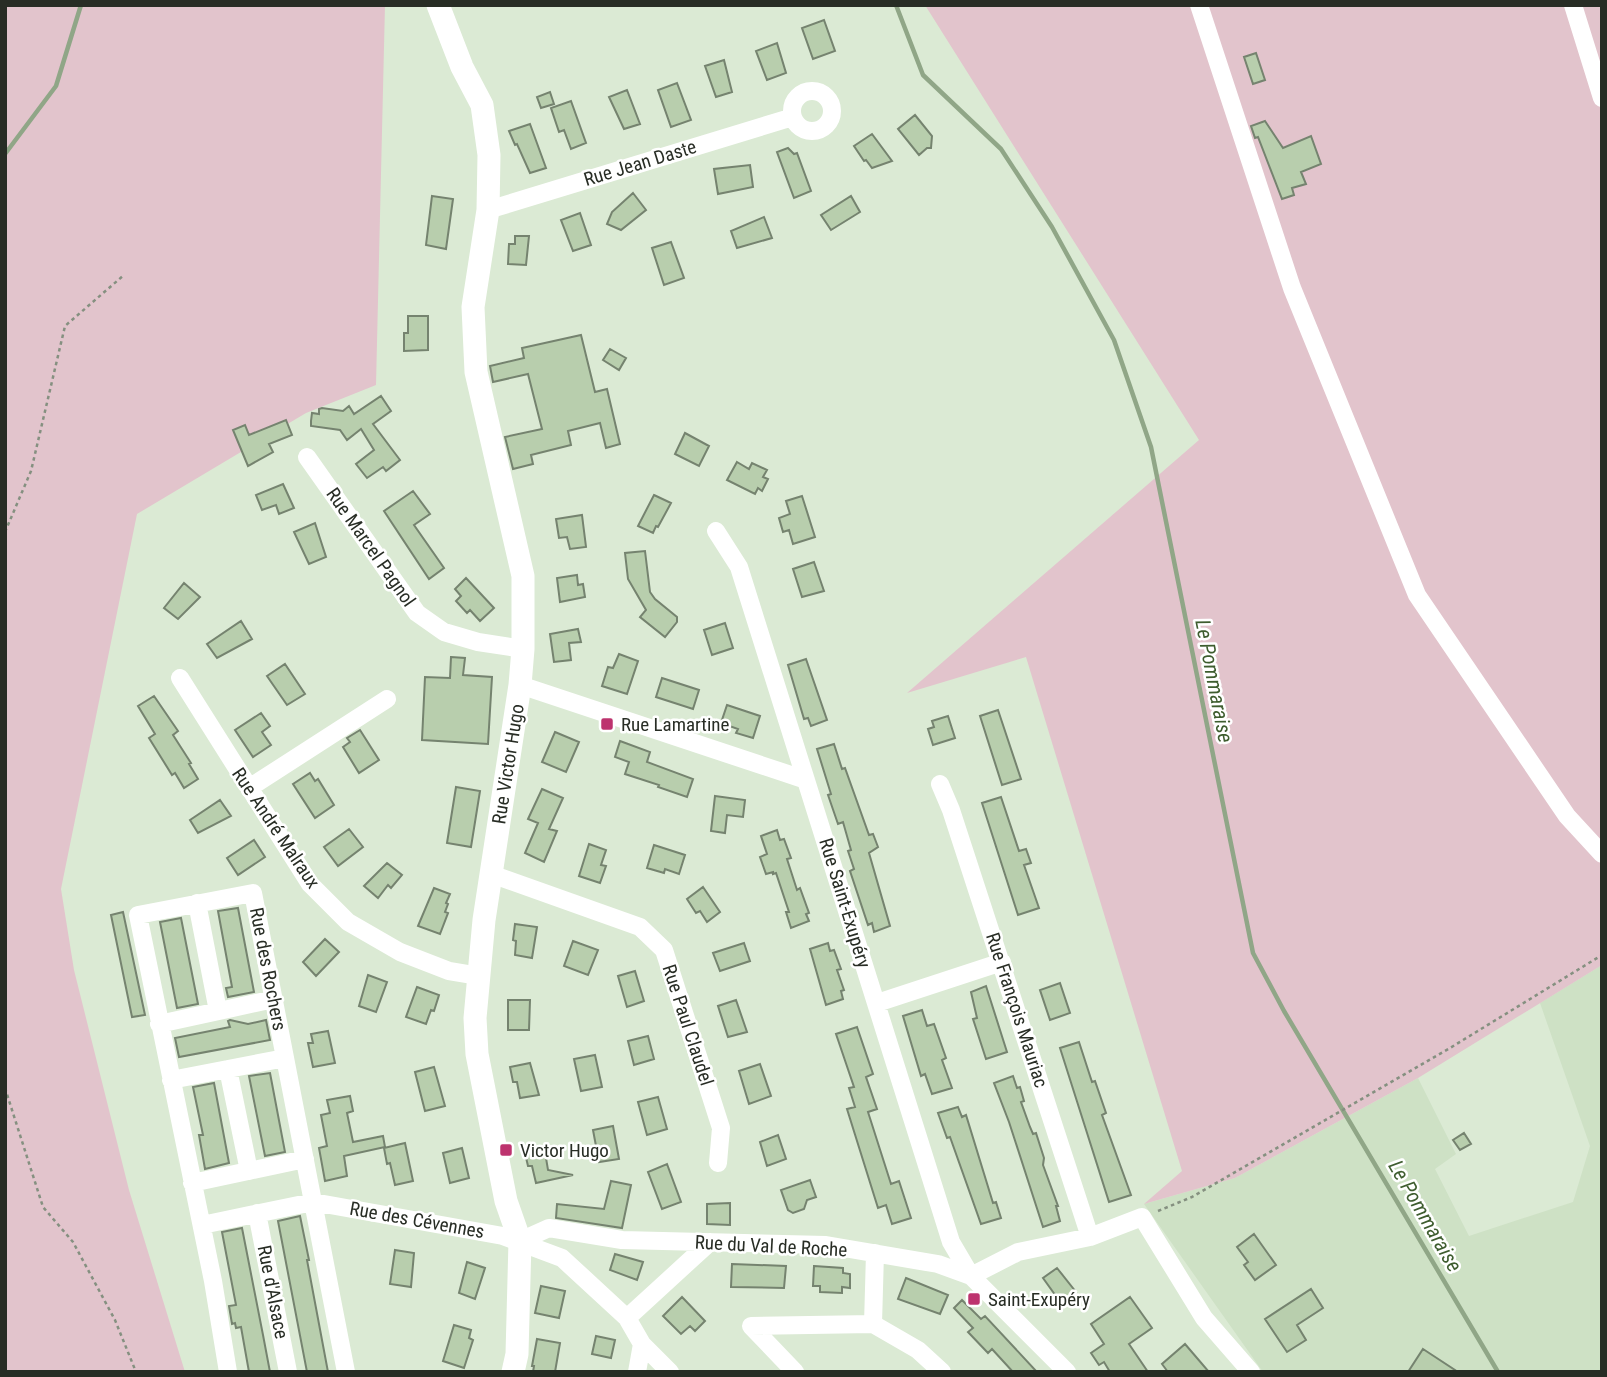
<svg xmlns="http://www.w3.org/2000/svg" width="1607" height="1377" font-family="'Roboto Condensed',sans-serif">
	<rect width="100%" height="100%" fill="#dbead4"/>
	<path fill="#cee1c5" d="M1602,965v407h-339l-119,-168 91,-26 183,-100 38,76 -21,15 34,67 104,-34 17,-56 -50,-143z"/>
	<path fill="#e2c4cc" d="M5,5h380l-9,380 -70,28 -169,101 -76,375 13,81 55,220 56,182h-180z
		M925,5h677v960l-184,113 -183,100 -91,26 38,-33 -156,-514 -119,36 292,-253z"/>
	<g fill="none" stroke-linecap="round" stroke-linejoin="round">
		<path stroke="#90a687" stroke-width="4.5" d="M896,5l27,70 78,74 51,78 62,113 37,107 102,506 31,58 214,361
			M5,154l51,-68 25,-81"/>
	</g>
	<path fill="#b8cead" stroke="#75836f" stroke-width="2" d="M824,20l11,31 -22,8 -11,-31z
		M777,43l9,30 -19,7 -11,-29z
		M1256,53l9,27 -12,4 -9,-27z
		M724,60l8,32 -16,5 -11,-31z
		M677,83l14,37 -20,7 -13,-37z
		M627,90l13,34 -16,5 -15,-32z
		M550,92l4,12 -13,4 -4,-11z
		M571,101l15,42 -15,6 -7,-19 -5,2 -8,-24z
		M915,115l17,21 -1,12h-4l-8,7 -21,-26z
		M1265,121l18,27 28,-12 10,28 -20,8 5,12 -14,4 2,7 -12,4 -24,-62 -3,1 -4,-12z
		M530,124l16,44 -16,5 -13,-29 -2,1 -6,-14z
		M872,134l20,27 -20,7 -6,-8 -2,1 -10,-15z
		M788,148l6,6 3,-1 14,38 -17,7 -17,-46z
		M750,165l3,22 -35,7 -4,-25z
		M633,193l13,17 -25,20 -14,-6 5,-12z
		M432,196l21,3 -7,50 -20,-4z
		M851,196l9,16 -29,18 -10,-15z
		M580,213l11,32 -18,6 -12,-31z
		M764,217l8,21 -35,10 -6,-17z
		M515,236h14l-3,29 -18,-1 1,-20h6z
		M671,242l13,36 -20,7 -12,-37z
		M408,316h20v34l-24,1v-18h4z
		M581,335l14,57 12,-3 13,55 -14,4 -6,-25 -32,8 3,14 -40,10 2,9 -20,5 -8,-32 37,-8 -14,-55 -35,8 -3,-16 34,-8 -2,-10z
		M610,349l16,9 -7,12 -16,-10z
		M381,396l10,15 -18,13 27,36 -14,11 -3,-4 -16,11 -11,-14 18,-14 -13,-21 -14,11 -7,-10 -29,-4v-5l1,-8 7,1v-5l3,-1 21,3 6,-5 5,8z
		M286,420l6,15 -23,9 4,8 -25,14 -15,-36 12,-5 4,10z
		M685,433l24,13 -10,20 -24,-12z
		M737,462l12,7 3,-6 15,7 -4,7 5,2 -6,12 -4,-3 -3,6 -28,-14z
		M283,484l11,24 -15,6 -3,-9 -14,5 -6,-15z
		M413,491l17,23 -16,11 30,43 -15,11 -45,-68z
		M654,495l17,8 -13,24 -2,-1 -3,7 -15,-7z
		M802,496l13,41 -22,7 -4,-14 -6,2 -4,-14 11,-4 -4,-13z
		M582,515l4,32 -16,2 -3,-12 -8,1 -3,-19z
		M315,523l11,34 -17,7 -15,-32z
		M645,551l5,41 5,7 22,18v5l-12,15 -25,-20 6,-7 -18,-31 -3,-26z
		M814,562l10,29 -22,6 -9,-28z
		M577,575l1,10 5,-1 2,13 -25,5 -3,-24z
		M466,578l28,30 -14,13 -10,-11 -3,3 -11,-12 5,-5 -6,-7z
		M184,583l16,14 -22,22 -14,-11z
		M241,621l11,18 -35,19 -10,-14z
		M725,623l8,25 -21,7 -8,-25z
		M578,629l3,13 -12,1 2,17 -17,2 -4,-28z
		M619,654l19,7 -11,33 -25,-8 6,-19 5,1z
		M451,657l14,1 -2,17 29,2 -4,67 -66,-4 3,-63 25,1z
		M806,659l21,61 -16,6 -3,-8 -4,1 -16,-54z
		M285,664l20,30 -18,11 -20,-29z
		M662,678l37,12 -6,19 -37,-12z
		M154,696l24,35 -5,4 18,28 -2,1 9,15 -14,9 -9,-15 -3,2 -23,-37 6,-4 -17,-28z
		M727,705l33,11 -7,22 -17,-5 2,-4 -17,-6z
		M998,710l23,69 -19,6 -22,-69z
		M261,713l9,13 -8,6 9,13 -18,12 -18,-27z
		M948,716l7,22 -22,7 -5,-16 6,-2 -2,-6z
		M360,730l19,30 -20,13 -16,-26 7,-5 -3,-4z
		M555,732l24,10 -13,30 -24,-10z
		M620,741l30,11 -3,10 46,17 -6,18 -29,-10 1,-2 -34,-11 4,-12 -14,-5z
		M834,744l8,25 3,-1 24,67 4,-1 5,13 -9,6 21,73 -16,6 -2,-9 -4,2 -18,-54 4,-2 -6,-18 3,-1 -8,-28 -5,2 -10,-29 3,-1 -14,-45z
		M310,773l5,8 3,-2 16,26 -19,13 -22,-34z
		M456,787l24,4 -9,56 -24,-4z
		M542,789l21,9 -14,31 8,2 -13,31 -19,-9 13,-30 -10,-4z
		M715,796l30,4 -2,17 -16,-2 -2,18 -14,-2z
		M1001,797l18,54 7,-2 5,14 -7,2 15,43 -21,7 -36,-112z
		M220,800l11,16 -33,17 -8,-13z
		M349,829l14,18 -25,19 -14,-19z
		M777,830l3,10 4,-1 7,19 -4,1 10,31 3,-2 9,25 -3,1 3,7 -18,7 -5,-16h3l-13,-39 -3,1v-2l-7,2 -6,-17 7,-3 -6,-18z
		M254,840l11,17 -27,18 -11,-17z
		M589,844l17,6 -5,15 5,1 -6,17 -21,-7z
		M654,845l31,10 -6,19 -14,-5 -1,4 -17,-5z
		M387,863l15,12 -11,13 -3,-3 -10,13 -14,-12z
		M703,887l17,25 -13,10 -7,-11 -4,2 -9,-14z
		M434,888l16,6 -4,9 2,1 -3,8 3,1 -8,21 -22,-8z
		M238,908l16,84 -26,5 -2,-9 6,-1 -14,-76z
		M123,912l22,103 -13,2 -21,-102z
		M181,918l17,86 -21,4 -17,-86z
		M515,924l22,3 -5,31 -17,-3 1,-14 -3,-1z
		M325,939l14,13 -23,24 -13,-14z
		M573,941l25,9 -10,25 -24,-9z
		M744,943l6,18 -30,10 -7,-18z
		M828,943l2,8 4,-1 7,19 -4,1 7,20 -3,1 2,8 -17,6 -16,-56z
		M635,971l9,30 -17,6 -9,-31z
		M368,975l19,7 -11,30 -17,-6z
		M1060,983l10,30 -20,7 -10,-30z
		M986,986l21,66 -21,7 -13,-40 4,-1 -6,-26z
		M417,987l22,8 -5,16 -3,-1 -5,14 -20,-7z
		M508,1000h22l-1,30h-21z
		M736,1000l11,32 -19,5 -10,-31z
		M922,1010l5,16 7,-2 12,34 -4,2 10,28 -20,6 -7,-20 -4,2 -18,-60z
		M230,1020l18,4 18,-4 4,20 -91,17 -4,-19 55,-11 -2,-6z
		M857,1027l16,47 -7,3 11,32 -9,3 23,72 8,-3 12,37 -19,6 -6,-19 -8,3 -31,-99 8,-2 -6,-19 5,-1 -18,-53z
		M328,1031l7,32 -22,4 -5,-24h5l-2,-9z
		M648,1036l6,23 -20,6 -6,-24z
		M1079,1042l13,40 3,-1 11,32 -4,2 29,80 -22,7 -49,-154z
		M595,1055l7,32 -21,4 -7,-32z
		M530,1063l9,32 -19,3 -3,-16h-4l-3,-15z
		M760,1064l11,32 -22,8 -10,-33z
		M434,1067l11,39 -20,5 -10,-39z
		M270,1073l15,79 -20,4 -16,-80z
		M1013,1076l4,12 3,-1 4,14 -3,1 9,25 3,7 3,-1 8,25 -1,7 15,41h-2l4,15 -17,6 -34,-105 -15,-39z
		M214,1083l15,80 -24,6 -6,-34h4l-10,-48z
		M350,1096l3,15 -6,2 6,29 30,-6 2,11 -41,9 3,20 -22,5 -6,-33 8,-2 -6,-31 9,-2 -3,-13z
		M658,1097l9,32 -20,6 -9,-33z
		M958,1107l4,10 4,-2 27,88 3,-1 5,16 -20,6 -31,-87 -3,1 -9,-25z
		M613,1126l6,33 -20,3 -6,-32z
		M1464,1133l7,11 -11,6 -7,-10z
		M778,1135l8,24 -19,7 -7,-24z
		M405,1143l8,38 -18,4 -5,-22 -3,1 -3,-16z
		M544,1146l4,24 25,5 -37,8 -4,-17h-4l-4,-17z
		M462,1148l7,30 -19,5 -7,-30z
		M667,1164l14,38 -19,7 -14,-37z
		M810,1180l6,17 -9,3 -3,9 -11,4 -5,-3 -7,-20z
		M611,1181l20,4 -9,43 -66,-10 1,-14 47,5z
		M730,1203v22l-23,-1v-20z
		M300,1216l9,44h-2l21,112h-21l-29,-151z
		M242,1228l21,107 7,37h-21l-8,-45 -5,1 -1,-5 -3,1 -3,-18 7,-1 -14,-73z
		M1254,1234l22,31 -21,15 -11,-15 4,-3 -11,-15z
		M395,1250l19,3 -3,34 -21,-3z
		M615,1254l28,8 -6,18 -27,-10z
		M467,1262l18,6 -10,31 -16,-6z
		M732,1264l54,2 -2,22 -53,-1z
		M814,1266l29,2v5l7,1v14l-8,-1v6l-22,-1v-6h-7z
		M1057,1268l19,24 -15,11 -18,-25z
		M906,1278l42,17 -8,19 -42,-15z
		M541,1286l24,5 -6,27 -24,-5z
		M1311,1289l12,19 -26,17 9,15 -19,12 -22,-33z
		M682,1297l23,24 -10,10 -5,-5 -9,8 -18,-18z
		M1130,1297l22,31 -23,16 19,28h-38l-6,-10 -5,3 -8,-12 13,-9 -13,-20z
		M962,1300l19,19 4,-3 52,56h-24l-21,-23 -4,4 -20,-21 5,-4 -19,-20z
		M454,1325l17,5 -2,8 4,2 -9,28 -21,-7z
		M596,1336l19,4 -4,18 -19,-4z
		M537,1339l23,4 -5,29h-22l1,-6h-2z
		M1185,1344l24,28h-41l-6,-8z
		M1423,1349l35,23h-50z"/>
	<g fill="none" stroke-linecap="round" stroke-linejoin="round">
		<path stroke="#859080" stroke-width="2.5" stroke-dasharray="3.5 3.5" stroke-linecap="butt" d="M5,532l26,-61 34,-145 59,-51
			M5,1088l38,119 30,35 42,78 21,52
			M1158,1211l34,-14 258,-149 152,-93"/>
		<path stroke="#fff" stroke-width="18" d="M1199,5l93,283 125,307 150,221 35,38
			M1573,5l29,93
			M792 111a20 20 0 1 1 40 0a20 20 0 1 1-40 0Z
			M488,210l305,-93
			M307,457l110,156 27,19 34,10 45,7
			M716,531l23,36 212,675 20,34
			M180,678l130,206 38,38 52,30 49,19 30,5
			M520,685l286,95
			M940,784l11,26 139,427
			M249,788l138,-89
			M491,874l149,53 24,23 57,178 -3,35
			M197,903l21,108
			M877,1003l125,-41
			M159,1024l115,-25
			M228,1069l21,102
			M171,1080l114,-22
			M192,1183l113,-24
			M257,1213l31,159
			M202,1225l111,-23 190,34 59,22 65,60 15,26 28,28
			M520,1241l29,-13 73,12 204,5 112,19 33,12 96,96
			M971,1276l47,-24 72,-15 52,-20 62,101 47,54
			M627,1318l83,-76
			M873,1324l2,-71
			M228,1372l-15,-91 -75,-366 115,-22 93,479
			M637,1372l5,-28
			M795,1372l-44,-46 122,-2 45,26 24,22"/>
		<path stroke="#fff" stroke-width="23" d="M438,5l24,62 20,38 7,50 -1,55 -15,97 3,65 47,204v73l-3,36 -36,235 -9,98 2,36 29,147 14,40 -3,113 -4,18"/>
	</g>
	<g fill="#bd336e" stroke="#fff" stroke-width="2.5">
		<rect x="600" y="717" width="14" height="14" rx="3.5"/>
		<rect x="499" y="1143" width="14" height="14" rx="3.5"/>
		<rect x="967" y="1292" width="14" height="14" rx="3.5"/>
	</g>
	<g text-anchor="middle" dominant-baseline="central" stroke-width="5" stroke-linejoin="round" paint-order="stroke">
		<g font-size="19" fill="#282d25" stroke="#fff">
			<text transform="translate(640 163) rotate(-17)">Rue Jean Daste</text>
			<text transform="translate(371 547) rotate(55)">Rue Marcel Pagnol</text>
			<text transform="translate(508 764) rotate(-81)">Rue Victor Hugo</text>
			<text transform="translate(276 828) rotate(56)">Rue André Malraux</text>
			<text transform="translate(845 903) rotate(73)">Rue Saint-Exupéry</text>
			<text transform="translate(268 969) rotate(79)">Rue des Rochers</text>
			<text transform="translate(1017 1010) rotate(72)">Rue François Mauriac</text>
			<text transform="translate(688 1025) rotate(72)">Rue Paul Claudel</text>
			<text transform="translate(417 1220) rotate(10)">Rue des Cévennes</text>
			<text transform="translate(771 1246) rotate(3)">Rue du Val de Roche</text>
			<text transform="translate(273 1292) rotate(79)">Rue d'Alsace</text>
		</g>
		<g font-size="19" fill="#282d25" stroke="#fff" text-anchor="start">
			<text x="621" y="724">Rue Lamartine</text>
			<text x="520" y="1150">Victor Hugo</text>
			<text x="988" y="1299">Saint-Exupéry</text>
		</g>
		<g font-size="21" font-style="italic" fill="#3e5d2f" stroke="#fff">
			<text transform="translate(1214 681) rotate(79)">Le Pommaraise</text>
			<text transform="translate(1425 1216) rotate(60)">Le Pommaraise</text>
		</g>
	</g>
	<rect width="1607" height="1377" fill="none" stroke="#282d25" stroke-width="14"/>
</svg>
